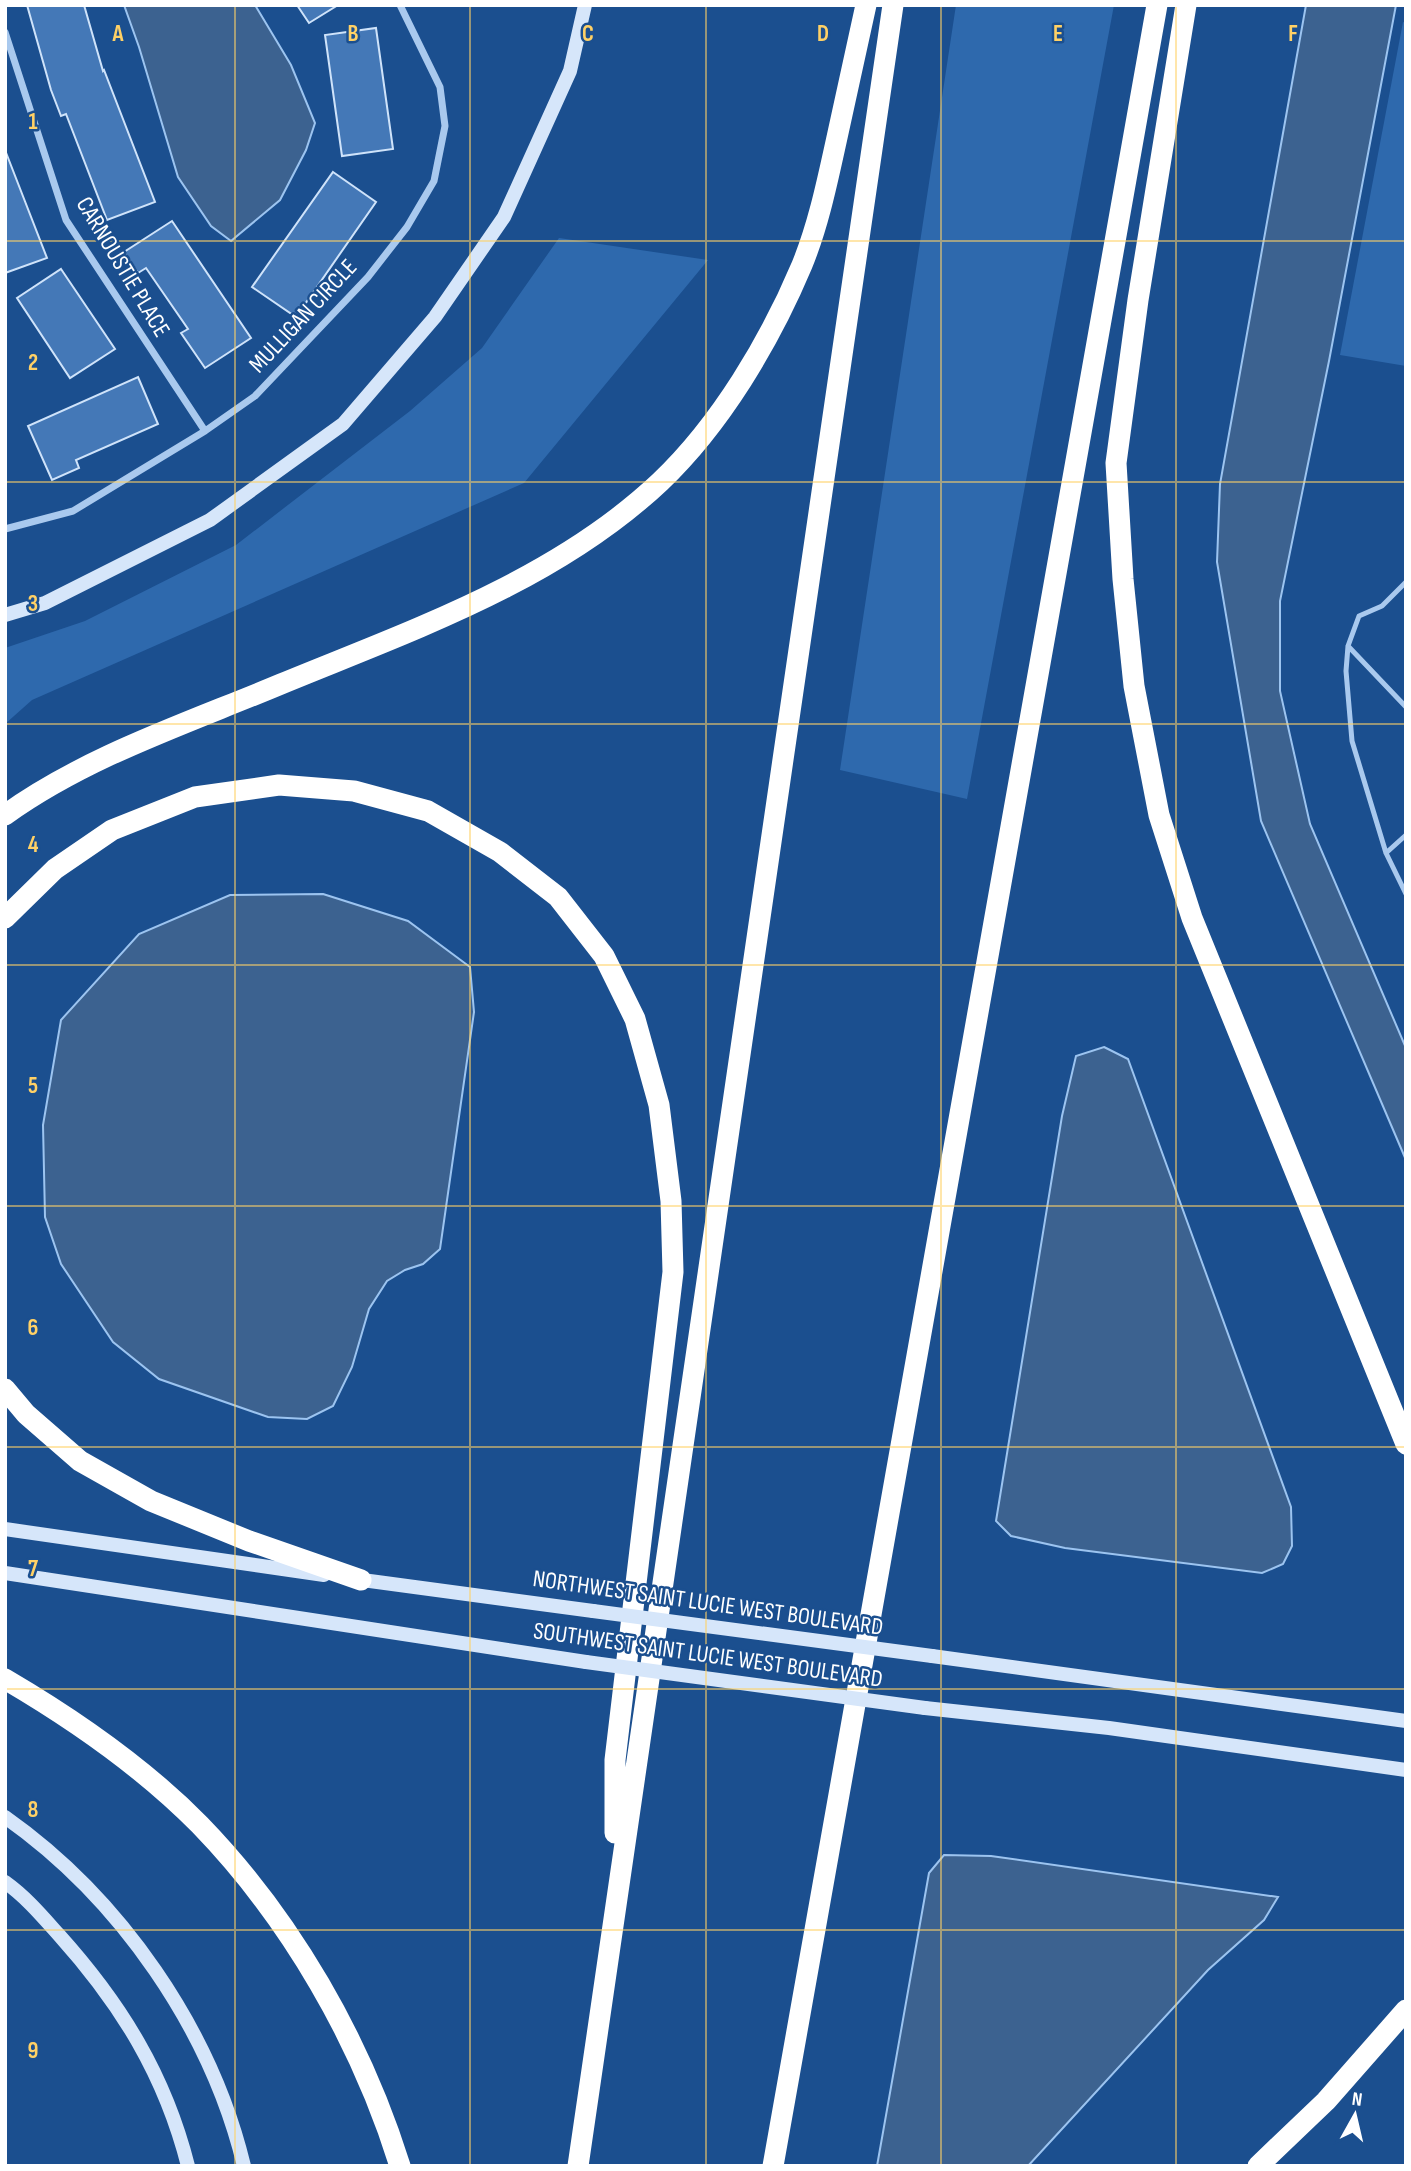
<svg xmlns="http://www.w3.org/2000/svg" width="1411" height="2171" font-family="'Sofia Sans Condensed',sans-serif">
	<rect width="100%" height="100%" fill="#1b4f8f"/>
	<path fill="#2e69ad" d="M956,5h158l-147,794 -127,-29z
		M1403,22l3,1v343l-66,-11z
		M559,238l149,22 -184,223 -492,217 -27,24v-76l80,-27 151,-76 174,-134 72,-63z"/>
	<path fill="#3c6290" stroke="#9cc4f0" stroke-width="2" d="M124,5h131l36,60 24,58 -9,27 -26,50 -49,41 -20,-15 -33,-49 -39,-130z
		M1306,5h90l-67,356 -49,240v90l30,133 96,224v112l-145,-339 -44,-259 3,-78z
		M323,894l85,27 62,46 4,45 -34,237 -17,15 -18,6 -18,11 -18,28 -17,58 -19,39 -26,13 -39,-2 -109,-38 -46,-37 -52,-78 -16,-47 -2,-92 18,-105 78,-86 91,-39z
		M1104,1047l24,12 163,448 1,39 -9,18 -21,9 -197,-25 -54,-12 -15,-15 66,-405 14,-60z
		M944,1855l47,1 287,41 -14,23 -56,50 -180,196h-151l52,-293z"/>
	<path fill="#4478b7" stroke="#cfe3fa" stroke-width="2" d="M27,5h57l19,66 1,-1 51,132 -48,18 -41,-106 -5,2 -10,-26z
		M297,5h41l-29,18z
		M376,28l17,121 -51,7 -17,-121z
		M5,150l42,108 -42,15z
		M333,172l43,30 -80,115 -44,-30z
		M172,221l79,117 -46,30 -24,-35 7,-4 -42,-61 -8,5 -14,-21z
		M61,269l54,80 -45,29 -53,-80z
		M138,377l20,47 -82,36 3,8 -27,12 -24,-54z"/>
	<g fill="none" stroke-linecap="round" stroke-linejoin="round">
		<path stroke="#a9c9ee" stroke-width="5" d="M1406,582l-24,24 -23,10 -11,30 -2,25 6,70 34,112 20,41
			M1348,646l58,61
			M1386,853l20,-18"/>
		<path stroke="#a9c9ee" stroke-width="7" d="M5,32l61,188 139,211
			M5,529l68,-18 132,-80 50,-35 113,-119 39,-50 27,-46 11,-55 -5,-39 -40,-82"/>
		<path stroke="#d6e6fa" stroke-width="14" d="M5,615l40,-12 165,-83 133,-96 92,-107 69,-100 66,-146 15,-66
			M5,1529l319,46
			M5,1573l581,89
			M355,1579l238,32
			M932,1656l474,65
			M925,1708l184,20 297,42
			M5,1817c115,81 206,212 239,349
			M5,1882c21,15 37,34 54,53 62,69 106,140 129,231"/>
		<path stroke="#fff" stroke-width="21" d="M1186,5l-48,295 -22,163 7,116 11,107 25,129 33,103 214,526
			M5,815c82,-59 183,-92 276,-131 131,-54 274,-103 379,-202 61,-58 110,-141 142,-217 16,-39 25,-82 34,-123 10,-46 20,-91 30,-137
			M5,918l50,-49 57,-39 83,-33 84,-12 75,6 74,20 72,41 58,45 46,59 31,63 24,86 12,96 2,71 -58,488v73
			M5,1389l21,25 54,47 71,40 98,40 112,39
			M5,1679c70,41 138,88 195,146 91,94 161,216 200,341
			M578,2166l315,-2161
			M773,2166l384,-2161
			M1258,2166l68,-65 80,-91"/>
		<path stroke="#d6e6fa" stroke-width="14" d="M593,1611l339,45
			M586,1662l339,46"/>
	</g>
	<path fill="none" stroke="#ffd166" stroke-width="2" stroke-opacity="0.55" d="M235,5v2161M470,5v2161M706,5v2161M941,5v2161M1176,5v2161M5,241h1401M5,482h1401M5,724h1401M5,965h1401M5,1206h1401M5,1447h1401M5,1689h1401M5,1930h1401"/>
	<g text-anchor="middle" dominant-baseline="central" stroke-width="5" stroke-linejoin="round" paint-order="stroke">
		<g font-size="24" fill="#fff" stroke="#1b4f8f">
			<text transform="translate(123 267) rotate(59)">CARNOUSTIE PLACE</text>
			<text transform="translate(303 316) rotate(-47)">MULLIGAN CIRCLE</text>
			<text transform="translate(708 1603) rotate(8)">NORTHWEST SAINT LUCIE WEST BOULEVARD</text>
			<text transform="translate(708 1655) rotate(8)">SOUTHWEST SAINT LUCIE WEST BOULEVARD</text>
		</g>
	</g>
	<g font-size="23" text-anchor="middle" font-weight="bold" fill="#ffd166" stroke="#1b4f8f" stroke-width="5" stroke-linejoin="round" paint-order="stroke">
		<text x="118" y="41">A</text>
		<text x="353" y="41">B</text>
		<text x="588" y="41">C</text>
		<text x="823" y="41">D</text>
		<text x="1058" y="41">E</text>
		<text x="1293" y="41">F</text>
		<text x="33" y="129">1</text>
		<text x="33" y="370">2</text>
		<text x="33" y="611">3</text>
		<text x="33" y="852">4</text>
		<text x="33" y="1093">5</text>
		<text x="33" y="1335">6</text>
		<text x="33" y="1576">7</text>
		<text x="33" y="1817">8</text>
		<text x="33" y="2058">9</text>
	</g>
	<rect width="1411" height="2171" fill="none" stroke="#ffffff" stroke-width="14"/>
	<g transform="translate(1355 2115) rotate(8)" stroke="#1b4f8f" stroke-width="5" paint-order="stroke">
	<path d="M0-5L12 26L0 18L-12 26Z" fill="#ffffff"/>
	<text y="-10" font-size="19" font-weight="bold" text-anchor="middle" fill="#ffffff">N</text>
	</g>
</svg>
